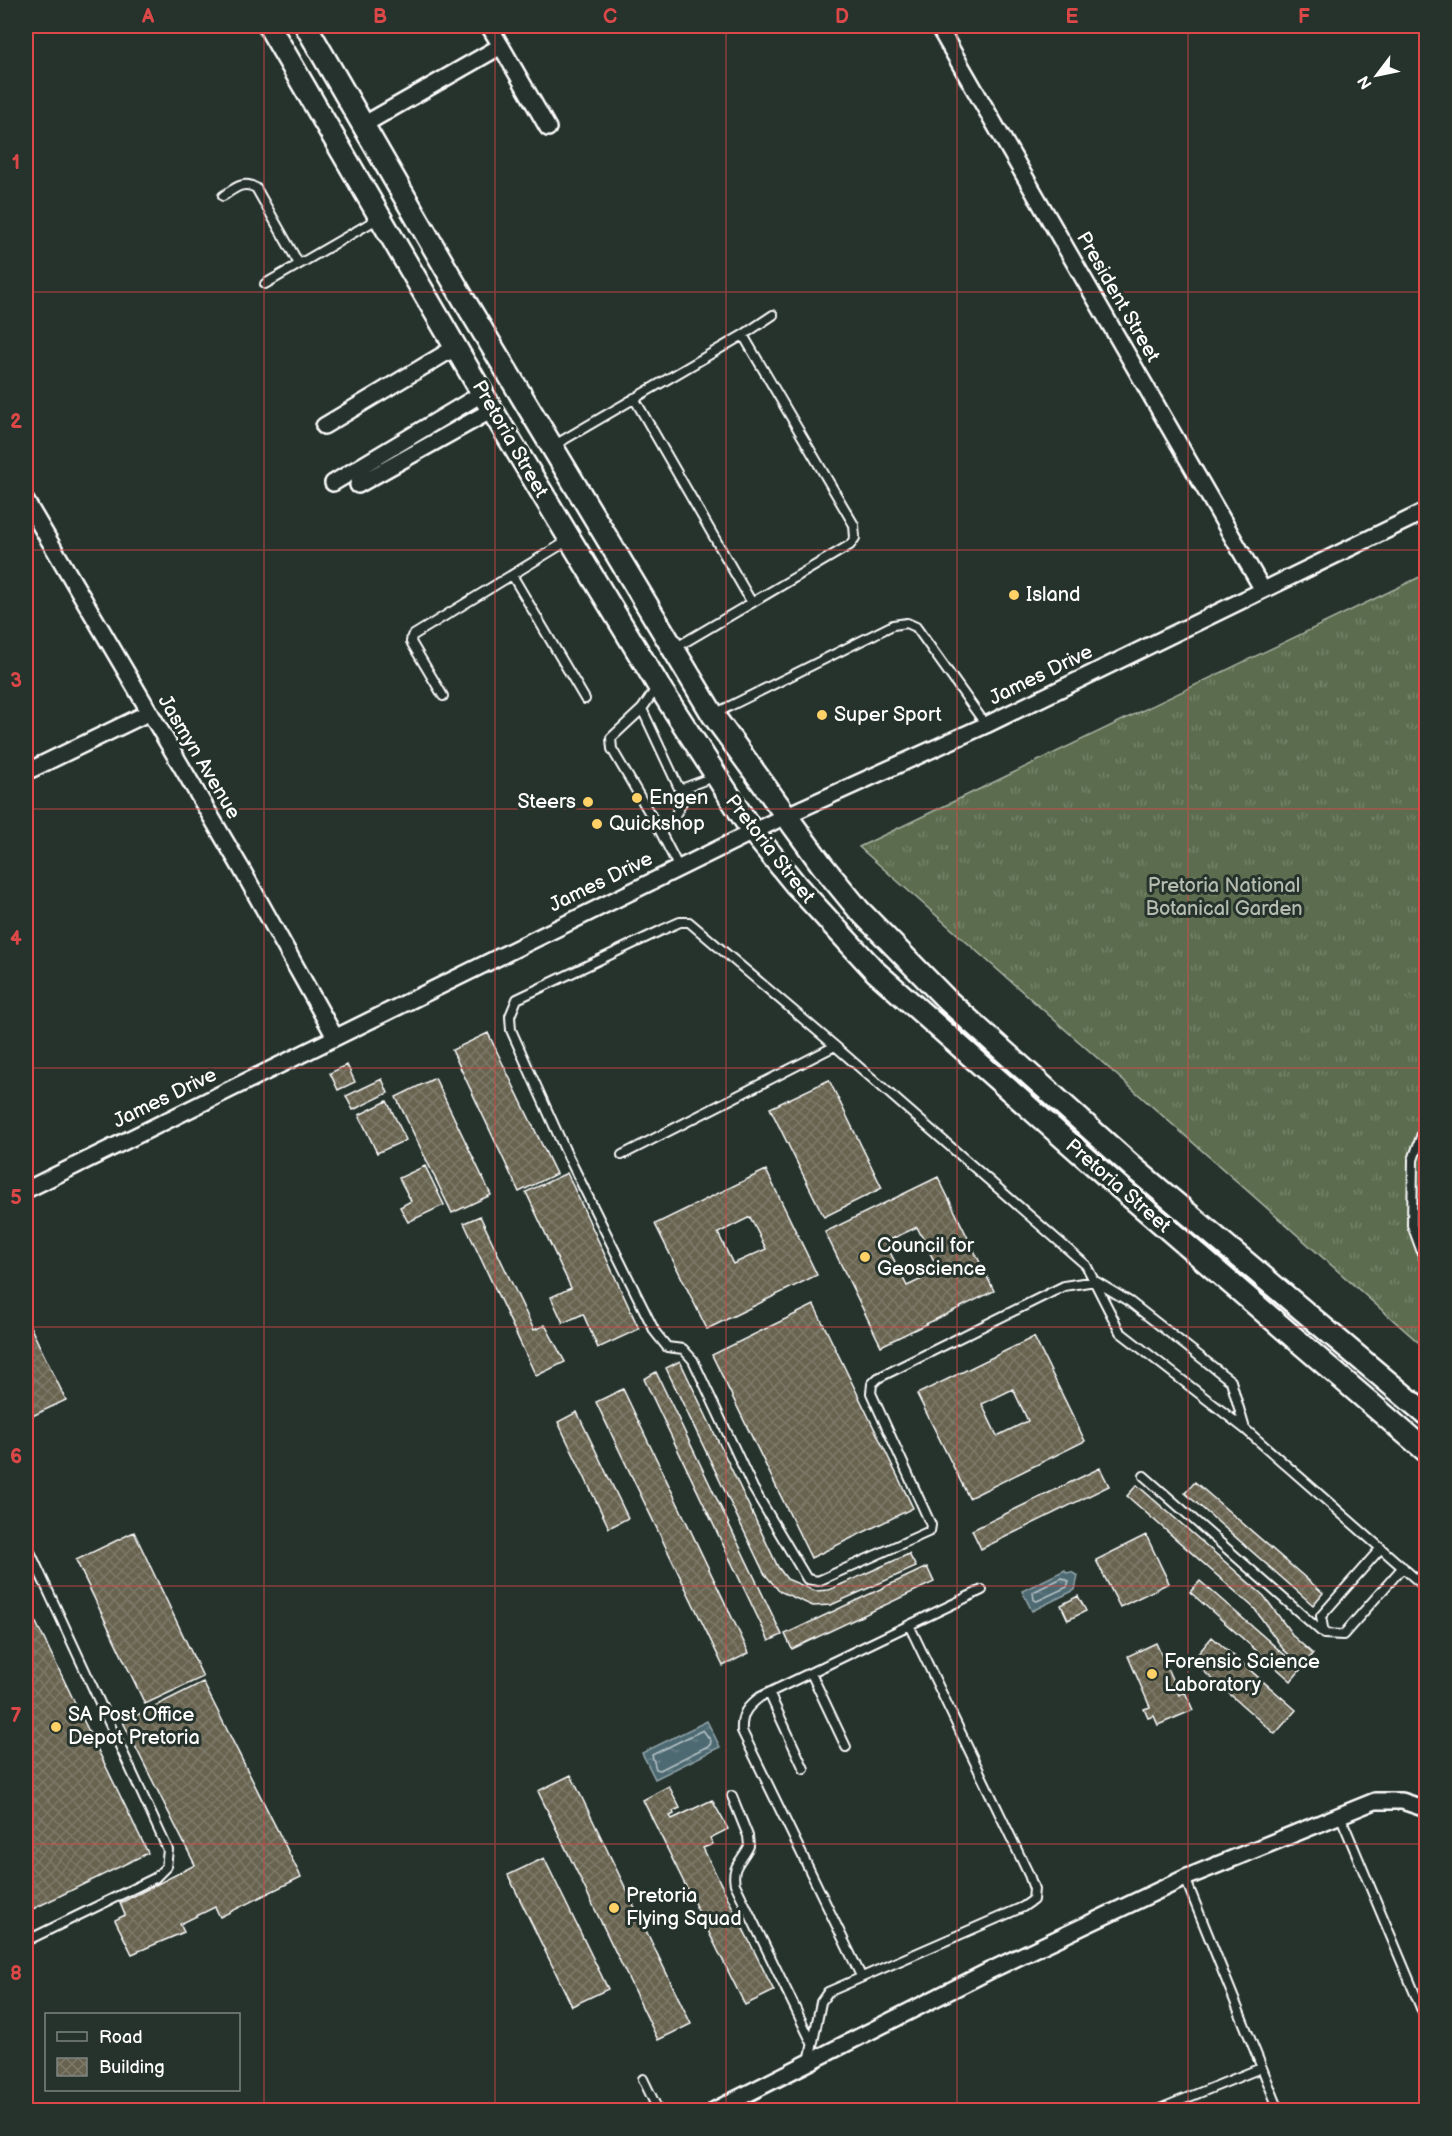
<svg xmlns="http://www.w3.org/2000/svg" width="1452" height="2136" font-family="'Balsamiq Sans',sans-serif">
	<defs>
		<pattern id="grass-tufts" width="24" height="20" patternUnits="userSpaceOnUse" patternTransform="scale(1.5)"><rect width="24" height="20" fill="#5c6d4f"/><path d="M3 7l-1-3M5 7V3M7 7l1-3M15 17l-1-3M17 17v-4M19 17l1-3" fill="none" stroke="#748369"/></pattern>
		<pattern id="water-ripples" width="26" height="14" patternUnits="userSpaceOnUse" patternTransform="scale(1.5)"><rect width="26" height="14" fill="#4d6a73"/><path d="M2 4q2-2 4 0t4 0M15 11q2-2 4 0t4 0" fill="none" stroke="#688088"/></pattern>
		<pattern id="building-cross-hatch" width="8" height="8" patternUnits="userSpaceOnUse" patternTransform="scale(1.5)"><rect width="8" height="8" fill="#676350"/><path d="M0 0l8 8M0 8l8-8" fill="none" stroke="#7e7a6a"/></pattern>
	</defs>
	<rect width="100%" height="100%" fill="#26332d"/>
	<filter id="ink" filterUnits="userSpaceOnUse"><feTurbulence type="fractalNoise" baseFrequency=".0167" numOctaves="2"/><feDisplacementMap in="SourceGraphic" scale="12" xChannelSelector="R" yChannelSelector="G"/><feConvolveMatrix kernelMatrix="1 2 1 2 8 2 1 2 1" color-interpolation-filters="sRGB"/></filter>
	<g filter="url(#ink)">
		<path fill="url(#grass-tufts)" stroke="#aeb6a7" stroke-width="1.5" d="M1426,574v775l-567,-502z"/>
		<path fill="url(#water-ripples)" stroke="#94a6ab" stroke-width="1.5" d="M1065,1570l2,3 4,-1 7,4 -3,14 -43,21 -10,-20z
			M707,1721l13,26 -65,32 -13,-26z"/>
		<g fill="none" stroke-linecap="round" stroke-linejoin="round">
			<path stroke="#b8c3c7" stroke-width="1.5" d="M1062,1578l7,3 -2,6 -30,14 -3,-1 -1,-8z
				M703,1730l8,11 -1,4 -50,25 -4,-1 -4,-14z"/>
		</g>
		<path fill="url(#building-cross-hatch)" stroke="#fff" stroke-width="1.5" fill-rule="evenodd" d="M488,1033l68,141 -37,18 -67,-142z
			M347,1065l8,17 -17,8 -8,-17z
			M435,1078l56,117 -39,18 -56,-116z
			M382,1079l6,14 -35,17 -7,-14z
			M829,1080l53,108 -58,29 -54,-109z
			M387,1101l19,39 -29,13 -18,-38z
			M425,1166l19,39 -36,17 -8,-15 11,-6 -12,-23z
			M766,1170l51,105 -110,54 -52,-105zM750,1217l16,32 -33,15 -15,-31z
			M567,1173l72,156 -41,19 -15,-34 -20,9 -12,-26 20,-9 -45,-96z
			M938,1177l56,114 -113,55 -56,-114zM917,1227l22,44 -32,15 -22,-44z
			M480,1216l54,114 11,-5 20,37 -29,14 -72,-153z
			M814,1305l99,203 -102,50 -99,-203z
			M26,1318l40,82 -40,19z
			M1034,1337l51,104 -116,57 -52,-104zM1013,1389l15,32 -31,15 -15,-32z
			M680,1361l98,206 9,12 28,12 14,-1 80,-36 7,13 -85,38 -18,1 -34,-15 -15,-18 -98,-205z
			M656,1372l126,263 -13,6 -125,-262z
			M623,1389l126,264 -26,13 -127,-264z
			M577,1412l51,106 -19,10 -51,-106z
			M1100,1468l9,18 -128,63 -9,-19z
			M1195,1482l128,111 -10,12 -128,-112z
			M1137,1485l127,111 30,41 19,17 -11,13 -19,-18 -29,-41 -127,-112z
			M134,1532l69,145 -58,27 -69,-144z
			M1146,1535l23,48 -49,24 -24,-47z
			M927,1567l7,15 -142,67 -7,-15z
			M1200,1581l101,88 -10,12 -101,-89z
			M1078,1596l8,15 -18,9 -7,-15z
			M26,1602l122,251 -115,56 -7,-17z
			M1212,1637l84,73 -21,24 -83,-73z
			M1156,1643l23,52 6,-3 8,18 -35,15 -4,-9 -6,2 -4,-9 6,-2 -22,-51z
			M203,1682l98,195 -81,40 -5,-10 -35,17 4,8 -52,22 -17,-34 10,-5 -5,-12 75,-38 -72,-143z
			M571,1775l120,249 -33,16 -120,-249z
			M669,1786l11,22 -7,3 1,3 -4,2 2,3 40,-19 16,29 -18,9 3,6 -10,4 71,143 -29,14 -102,-205z
			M544,1858l64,131 -36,17 -64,-131z"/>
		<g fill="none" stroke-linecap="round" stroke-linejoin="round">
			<g stroke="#fff" stroke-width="12">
				<path id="lane" d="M223,196c11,-7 20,-16 33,-8l43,76
					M265,284l114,-66
					M634,398l118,205
					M553,446l190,-111
					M512,575l73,124
					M675,648l175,-103 5,-7 -1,-13 -111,-190 30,-20
					M657,687l-15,22 42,90 -12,22 -12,10 19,37
					M443,696l-32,-54 1,-6 157,-96
					M642,709l-31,29 1,11 48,82
					M714,714l179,-89 14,-2 9,4 70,98
					M681,789l32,-12
					M1426,1122l-13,38 -1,65 14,38
					M622,1155l213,-109
					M1245,1429l-14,-48 -101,-79 -35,-21 -31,5 -186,92 -6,6 -1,9 60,132 -1,6 -112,50 -11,-2 -54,-91 -60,-128 -10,-11 -16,-2 -12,-15 -90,-182 -54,-120 -1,-14 7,-17 145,-69 18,-8h9l146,124 251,219 34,67 125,97 181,159
					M1144,1476l180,158 19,1 60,-68
					M26,1543l142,307 -2,17 -11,11 -129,63
					M1324,1634l-3,-18 60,-68
					M811,1673l35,74
					M769,1693l35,76
					M732,1796l16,40 1,10c-7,15 -18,20 -14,38l77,159
					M1340,1815l86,205
					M1185,1878l94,232
					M861,1976l-119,-245c-1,-17 5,-24 18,-34l222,-107
					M809,2062l12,-60 7,-10 195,-85 10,-7 1,-11 -5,-14 -120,-250
					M643,2079l15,31
					M1157,2110l104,-42"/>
			</g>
			<g stroke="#fff" stroke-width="20">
				<path id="street" d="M938,26l325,564
					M501,46l47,82
					M363,125l138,-79 -12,-20
					M324,426l132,-79
					M333,483l150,-90
					M358,485l134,-75
					M26,501l215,367 94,169
					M26,772l122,-59
					M26,1190l759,-374 201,-91 440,-214
					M715,2110l274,-139 196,-93 190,-77h27l24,8"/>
			</g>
			<g stroke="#fff" stroke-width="26">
				<path id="secondary" d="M269,26l223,384 166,275 94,146 44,54 80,87 243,215 307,264
					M306,26l158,274 249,415 109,150 36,44 89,91 188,169 291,245"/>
			</g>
			<use href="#lane" stroke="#26332d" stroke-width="8"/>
			<use href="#street" stroke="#26332d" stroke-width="15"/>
			<use href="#secondary" stroke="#26332d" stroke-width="21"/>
		</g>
	</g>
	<path fill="none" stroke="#dc4848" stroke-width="1.5" stroke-opacity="0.55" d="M264,26v2084M495,26v2084M726,26v2084M957,26v2084M1188,26v2084M26,292h1400M26,550h1400M26,809h1400M26,1068h1400M26,1327h1400M26,1586h1400M26,1844h1400"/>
	<g fill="#ffd166" stroke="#26332d" stroke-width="2">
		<circle cx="1014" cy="595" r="6"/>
		<circle cx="822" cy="715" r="6"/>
		<circle cx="637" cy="798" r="6"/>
		<circle cx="588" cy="802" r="6"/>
		<circle cx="597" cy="824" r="6"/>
		<circle cx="865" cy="1257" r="6"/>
		<circle cx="1152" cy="1674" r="6"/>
		<circle cx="56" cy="1727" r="6"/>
		<circle cx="614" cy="1908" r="6"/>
	</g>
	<g text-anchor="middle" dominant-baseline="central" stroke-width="6" stroke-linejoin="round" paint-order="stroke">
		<g font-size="20" fill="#fff" stroke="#26332d">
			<text transform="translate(1118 297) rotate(60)">President Street</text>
			<text transform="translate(510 439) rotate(60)">Pretoria Street</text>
			<text transform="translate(1041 675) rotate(-26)">James Drive</text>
			<text transform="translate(199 757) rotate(59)">Jasmyn Avenue</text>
			<text transform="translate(770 849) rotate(52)">Pretoria Street</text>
			<text transform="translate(601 882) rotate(-26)">James Drive</text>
			<text transform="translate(165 1098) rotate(-26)">James Drive</text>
			<text transform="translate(1118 1186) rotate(41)">Pretoria Street</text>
		</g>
		<g font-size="20" fill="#fff" stroke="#26332d" text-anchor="start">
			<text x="1026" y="595">Island</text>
			<text x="834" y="715">Super Sport</text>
			<text x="649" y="798">Engen</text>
			<text x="576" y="802" text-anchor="end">Steers</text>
			<text x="609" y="824">Quickshop</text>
			<text x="877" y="1246">Council for<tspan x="877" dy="23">Geoscience</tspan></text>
			<text x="1164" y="1662">Forensic Science<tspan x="1164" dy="23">Laboratory</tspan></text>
			<text x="68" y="1715">SA Post Office<tspan x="68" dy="23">Depot Pretoria</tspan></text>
			<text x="626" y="1896">Pretoria<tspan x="626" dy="23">Flying Squad</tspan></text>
		</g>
		<g font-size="20" fill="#b6bdb0" stroke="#26332d">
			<text x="1224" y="886">Pretoria National<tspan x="1224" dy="23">Botanical Garden</tspan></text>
		</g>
	</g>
	<rect width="1452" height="2136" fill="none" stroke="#26332d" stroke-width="66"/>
	<rect x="45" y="2013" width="195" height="78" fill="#26332d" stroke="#7d8581" stroke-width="1.5"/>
	<rect x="57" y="2032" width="30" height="9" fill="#26332d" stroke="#7d8581" stroke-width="1.5"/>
	<text x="99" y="2043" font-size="18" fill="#ffffff">Road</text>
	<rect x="57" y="2058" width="30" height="18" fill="url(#building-cross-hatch)" stroke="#7d8581" stroke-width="1.5"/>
	<text x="99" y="2073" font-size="18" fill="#ffffff">Building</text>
	<g transform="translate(1377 75) rotate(238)" stroke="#26332d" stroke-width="4.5" paint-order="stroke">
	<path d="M0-4.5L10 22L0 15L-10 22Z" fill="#ffffff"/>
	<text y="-9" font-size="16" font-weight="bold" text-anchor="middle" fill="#ffffff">N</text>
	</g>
	<rect x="33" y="33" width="1386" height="2070" fill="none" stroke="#dc4848" stroke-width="2"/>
	<g font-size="20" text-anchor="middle" font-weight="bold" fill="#dc4848">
		<text x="148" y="23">A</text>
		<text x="380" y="23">B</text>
		<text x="610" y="23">C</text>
		<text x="842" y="23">D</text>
		<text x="1072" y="23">E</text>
		<text x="1304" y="23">F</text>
		<text x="16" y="169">1</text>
		<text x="16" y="428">2</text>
		<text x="16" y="687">3</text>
		<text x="16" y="945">4</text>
		<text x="16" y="1204">5</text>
		<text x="16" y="1463">6</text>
		<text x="16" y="1722">7</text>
		<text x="16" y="1980">8</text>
	</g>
</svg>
